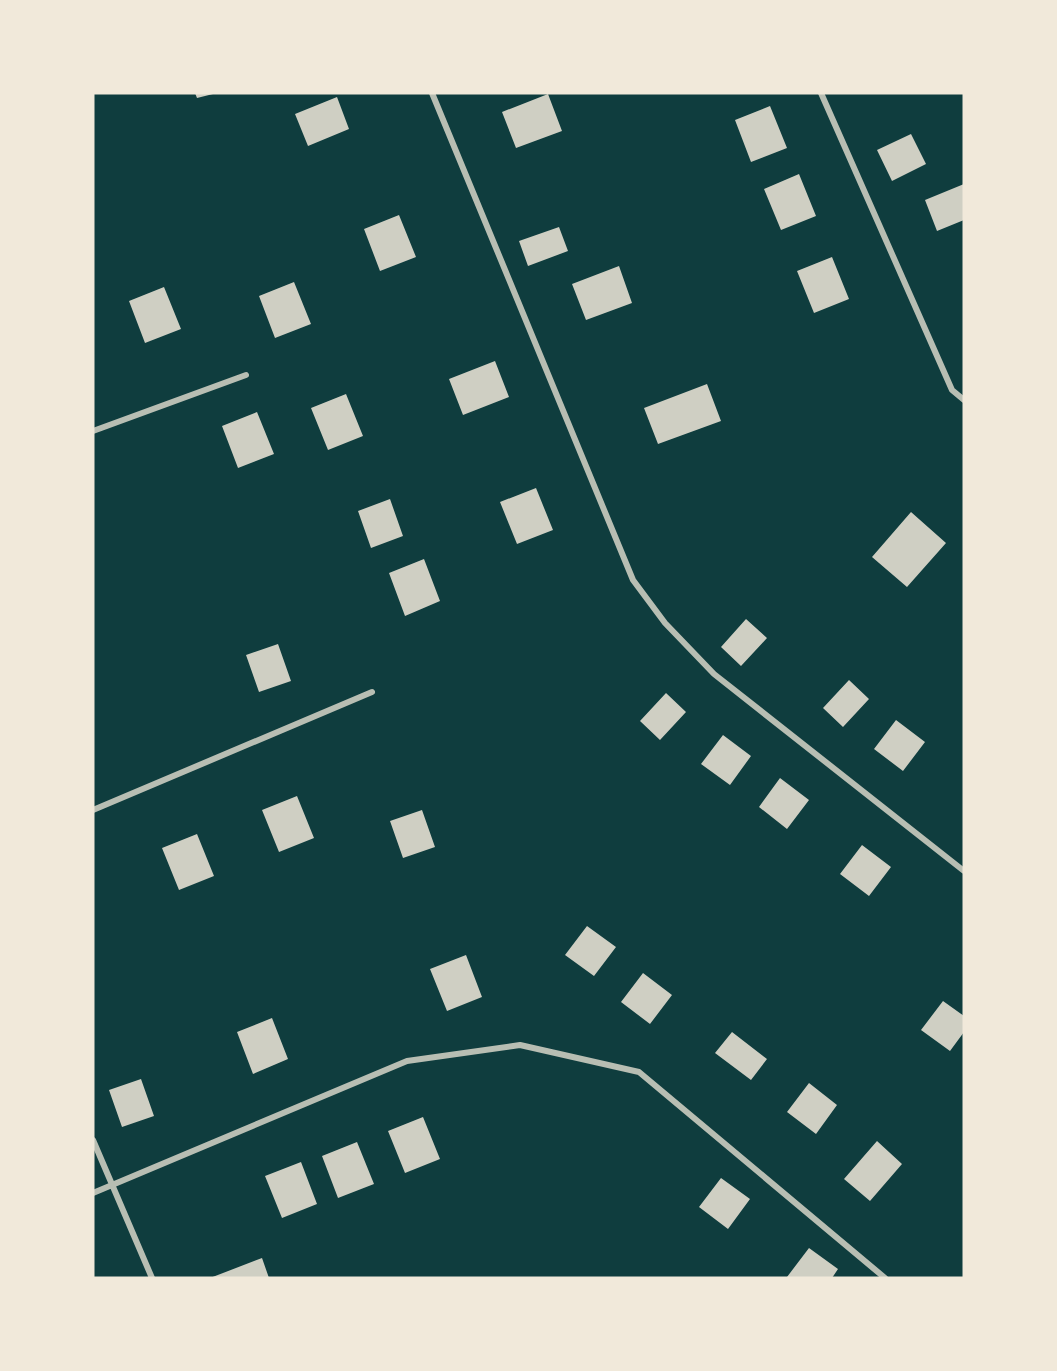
<svg xmlns="http://www.w3.org/2000/svg" width="1057" height="1371" font-family="Manrope,sans-serif">
	<rect width="100%" height="100%" fill="#0f3d3e"/>
	<path fill="#cfcfc3" d="M195,93h18v1l-16,4z
		M548,94l14,37 -46,17 -14,-36z
		M337,97l12,32 -41,17 -13,-32z
		M770,106l17,42 -36,14 -16,-42z
		M911,134l15,30 -34,17 -15,-31z
		M799,174l17,42 -35,14 -17,-41z
		M964,184v36l-27,11 -12,-31z
		M399,215l17,42 -36,14 -16,-42z
		M559,227l9,24 -40,15 -9,-25z
		M832,257l17,42 -35,14 -17,-42z
		M619,266l13,37 -46,17 -14,-36z
		M294,282l17,42 -36,14 -16,-42z
		M164,287l17,42 -36,14 -16,-42z
		M495,361l14,36 -46,18 -14,-36z
		M707,384l14,37 -63,23 -14,-36z
		M346,394l17,42 -35,14 -17,-42z
		M257,412l17,42 -36,14 -16,-42z
		M536,488l17,42 -36,14 -17,-42z
		M390,499l13,37 -32,12 -13,-37z
		M911,512l35,31 -39,44 -35,-30z
		M424,559l16,42 -35,15 -16,-43z
		M746,619l21,19 -26,28 -20,-19z
		M278,644l13,37 -32,11 -13,-37z
		M849,680l20,19 -26,28 -20,-19z
		M666,693l20,19 -26,28 -20,-19z
		M896,720l29,22 -22,29 -29,-22z
		M723,735l28,21 -21,29 -29,-21z
		M780,778l29,22 -22,29 -28,-22z
		M297,796l17,42 -35,14 -17,-42z
		M422,810l13,37 -32,11 -13,-37z
		M197,834l17,42 -35,14 -17,-42z
		M862,845l29,22 -22,29 -29,-22z
		M587,926l29,21 -22,29 -29,-21z
		M466,955l16,42 -35,14 -17,-42z
		M643,973l29,22 -22,29 -29,-22z
		M943,1001l21,15v16l-14,19 -29,-21z
		M272,1018l16,41 -35,15 -16,-42z
		M732,1032l35,27 -16,21 -36,-27z
		M141,1079l13,37 -32,11 -13,-37z
		M809,1083l28,22 -21,29 -29,-22z
		M423,1117l17,42 -35,14 -17,-42z
		M877,1141l25,23 -32,37 -26,-22z
		M357,1142l17,42 -36,14 -16,-42z
		M301,1162l16,42 -35,14 -17,-42z
		M721,1178l29,21 -22,30 -29,-22z
		M809,1248l29,21 -6,9 -45,-1z
		M262,1258l7,20h-59z"/>
	<g fill="none" stroke-linecap="round" stroke-linejoin="round">
		<path stroke="#b8beb3" stroke-width="6" d="M432,93l201,487 32,43 49,51 250,197
			M821,93l131,297 12,10
			M93,431l153,-56
			M93,810l279,-118
			M93,1140l59,138
			M93,1193l314,-132 113,-16 119,27 246,206"/>
	</g>
	<rect width="1057" height="1371" fill="none" stroke="#f1e9da" stroke-width="189"/>
</svg>
